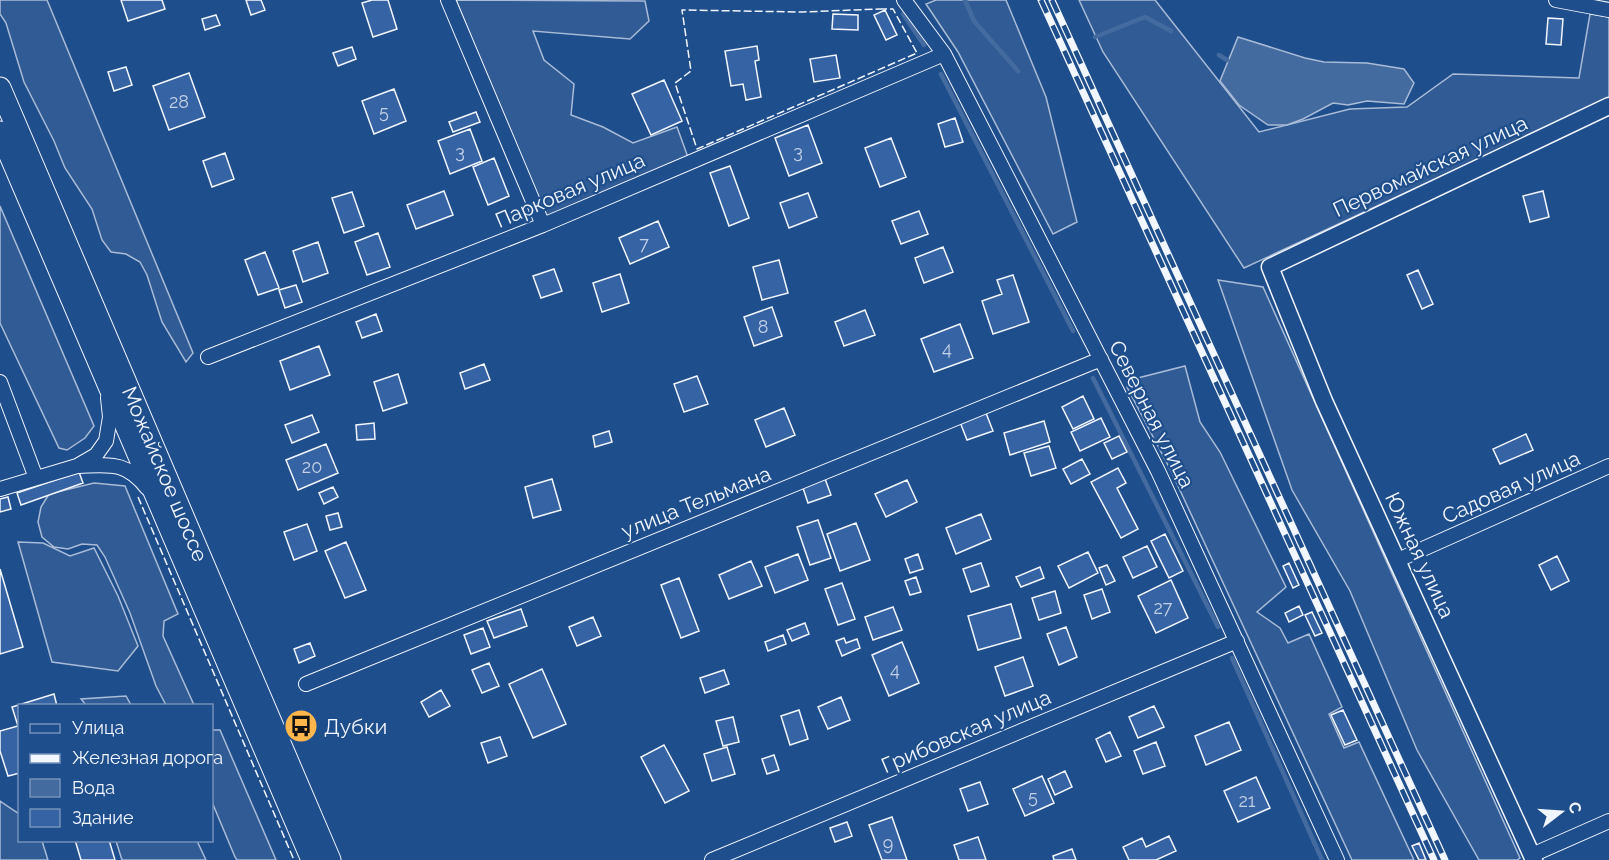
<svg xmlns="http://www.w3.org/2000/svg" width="1609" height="860" font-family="Raleway,sans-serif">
	<rect width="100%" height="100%" fill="#1f4e8c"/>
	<path fill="#305b95" stroke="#a8bbd7" stroke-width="1.5" d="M0,0h47l146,353 -7,9 -24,-40 -15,-47 -7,-13 -14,-8 -15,-2 -9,-12 -10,-31 -27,-41 -11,-27 -30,-59 -18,-59 -6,-9z
		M456,0l189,1 4,20 -19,18 -97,-8 11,29 30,24 -3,31 32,12 30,16 44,-16 12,33 -142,61z
		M936,0h70l40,97 31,125 -24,12 -95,-182 -32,-48z
		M1079,0h76l104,132 91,-23 57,-2 46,-33 126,4 11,-64 19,3v81l-365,170 -141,-216z
		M0,206l94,220 -9,12 -18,12 -8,-2 -59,-125z
		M1218,280l45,7 257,571 -3,2h-38l-62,-110 -67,-159 -58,-101z
		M1185,366l15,56 20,30 66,135 -29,25 23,16 8,15 21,-9 33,73 -13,7 15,34 15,-6 55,118h-62l-181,-389 -44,-84 7,-8z
		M94,483l31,3 53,128 -14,7 -1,15 31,69h-28l-10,-19 -26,-73 -25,-56 -8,-12 -15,-1 -14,5 -14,-2 -12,-10 -4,-15 3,-15 8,-13z
		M18,542l25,1 27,13 24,-8 24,48 20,50 -20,25 -66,-9z
		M126,696l5,9h-45l-5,-6z
		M212,730h8l56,130h-39l-2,-3 -23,-55z
		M0,801l19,13 1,26 22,1 6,19h-48z
		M116,841h81l9,19h-84z"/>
	<path fill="#446ba0" stroke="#a8bbd7" stroke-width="1.5" d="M1238,37l67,21 19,4 43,1 37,6 10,14 -10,21 -37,-3 -19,4 -15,-2 -30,16 -16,6h-19l-29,-20 -19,-24z"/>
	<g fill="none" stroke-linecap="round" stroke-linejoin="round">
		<path stroke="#446ba0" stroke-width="4.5" d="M965,0l9,21 44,50
			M903,14l21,31
			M1095,37l50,-20 26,14
			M1219,55l8,5
			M941,74l132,257
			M1093,378l125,249
			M1232,658l90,202"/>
	</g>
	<path fill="#3563a3" stroke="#f2f6ff" stroke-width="1.5" d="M121,0h41l3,9 -37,12z
		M246,0h15l4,10 -14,5z
		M372,0h16l9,29 -24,8 -11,-34z
		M885,10l12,25 -11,5 -12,-25z
		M833,14l25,1v15l-26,-1z
		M216,15l4,10 -15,5 -3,-11z
		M1548,18l15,1 -2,26 -15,-1z
		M757,46l2,14 -4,1 6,36 -15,3 -3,-16 -12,2 -6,-35z
		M352,47l4,12 -18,7 -5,-13z
		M836,55l4,23 -26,4 -4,-23z
		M126,67l6,18 -18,6 -6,-19z
		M189,73l16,44 -36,13 -16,-44z
		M664,80l18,41 -31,14 -19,-41z
		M394,89l12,32 -32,13 -12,-33z
		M476,112l4,10 -27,10 -4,-10z
		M955,118l8,24 -18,5 -7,-23z
		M808,125l14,38 -33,13 -14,-38z
		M470,129l12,32 -32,13 -12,-33z
		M891,138l15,39 -26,10 -15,-39z
		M225,153l9,26 -22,8 -9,-26z
		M494,158l15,38 -21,9 -15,-38z
		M730,166l19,52 -20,8 -19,-53z
		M444,191l9,24 -37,14 -9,-24z
		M1543,191l6,26 -19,5 -7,-26z
		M352,192l12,34 -20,7 -12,-35z
		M808,193l9,24 -28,11 -9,-25z
		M919,211l9,23 -27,10 -9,-23z
		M658,221l11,26 -39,17 -11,-26z
		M378,233l12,34 -23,8 -12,-33z
		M318,242l10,31 -25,9 -10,-31z
		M943,247l10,25 -29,11 -9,-25z
		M265,252l14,36 -21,7 -13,-35z
		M779,260l9,33 -26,7 -9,-33z
		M554,269l8,22 -21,7 -8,-22z
		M1418,270l15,34 -11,5 -15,-34z
		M620,274l9,29 -27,9 -9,-29z
		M1013,275l16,47 -36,12 -11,-33 20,-7 -5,-14z
		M296,285l6,17 -17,6 -6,-18z
		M772,307l10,29 -28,10 -10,-29z
		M865,310l10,25 -31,11 -9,-24z
		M376,314l6,17 -20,7 -6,-16z
		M960,324l13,34 -39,14 -13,-33z
		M319,346l11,29 -40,15 -10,-29z
		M484,364l6,16 -25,9 -5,-16z
		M398,374l9,29 -24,8 -9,-29z
		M697,376l11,28 -24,8 -10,-28z
		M1083,396l11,23 -21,10 -11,-22z
		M784,408l11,27 -29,12 -11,-27z
		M986,413l7,18 -26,9 -7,-18z
		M312,415l7,17 -27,11 -7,-18z
		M1101,418l9,19 -30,14 -9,-19z
		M1044,421l6,21 -40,13 -6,-22z
		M374,423l1,16 -18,1 -1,-15z
		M609,431l3,11 -17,5 -2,-11z
		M1526,434l7,16 -33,14 -7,-15z
		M1119,436l8,16 -15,7 -8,-16z
		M326,444l12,29 -40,17 -12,-30z
		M1049,446l7,22 -25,8 -7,-23z
		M1082,459l8,15 -19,10 -8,-15z
		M1118,468l8,15 -9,5 21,41 -17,9 -30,-56z
		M79,472l4,11 -62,22 -4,-12z
		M824,476l7,19 -23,8 -6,-18z
		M552,479l9,31 -28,8 -8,-31z
		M907,480l10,22 -31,15 -11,-23z
		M333,487l5,10 -14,7 -5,-11z
		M8,497l3,12 -11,3v-13z
		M338,513l4,14 -12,3 -4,-14z
		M981,514l10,25 -35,15 -10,-26z
		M818,520l13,38 -21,7 -13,-38z
		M856,523l14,37 -30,11 -13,-37z
		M307,524l10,27 -23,9 -10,-28z
		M1165,534l18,37 -14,7 -18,-37z
		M346,542l20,48 -21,8 -20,-47z
		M1147,546l10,21 -24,11 -10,-21z
		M1088,552l10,21 -29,15 -11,-22z
		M798,554l10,26 -33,13 -10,-26z
		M918,554l5,15 -13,4 -5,-14z
		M1557,556l12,25 -18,9 -12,-25z
		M751,561l11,25 -33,13 -10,-24z
		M981,563l8,23 -18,6 -8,-23z
		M1289,563l10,22 -6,3 -10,-22z
		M1107,565l8,16 -9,4 -7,-17z
		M1040,567l4,11 -23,9 -5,-10z
		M0,569l23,78 -23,7z
		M916,577l5,15 -11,3 -5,-14z
		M679,578l20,53 -18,7 -20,-53z
		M1171,580l17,38 -32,15 -18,-37z
		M842,583l13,36 -17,6 -13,-36z
		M1102,589l8,23 -18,7 -8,-24z
		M1055,591l6,22 -22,7 -7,-22z
		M1011,604l10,34 -43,12 -10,-34z
		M1299,606l4,9 -14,7 -4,-9z
		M893,607l9,23 -29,10 -8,-23z
		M521,609l6,17 -33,12 -7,-17z
		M1312,612l10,21 -7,3 -10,-21z
		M593,617l8,19 -24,10 -8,-19z
		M805,623l4,11 -17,7 -5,-11z
		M1066,627l11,30 -18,8 -12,-31z
		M483,628l7,19 -19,7 -7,-19z
		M783,635l3,9 -18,7 -3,-9z
		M844,638l2,5 11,-4 3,9 -18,8 -6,-15z
		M902,642l17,41 -30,13 -17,-41z
		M310,643l5,13 -16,7 -5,-14z
		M1023,657l10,29 -28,10 -10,-29z
		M489,663l10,23 -17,7 -10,-23z
		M542,669l24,55 -33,14 -24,-54z
		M724,670l5,14 -24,9 -5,-15z
		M441,690l9,16 -21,11 -8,-15z
		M54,694l3,12h-37v67l-12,3 -8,-25v-20l18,-5 -6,-19z
		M841,697l9,23 -22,9 -10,-22z
		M1154,706l10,21 -26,11 -9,-21z
		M799,710l9,29 -18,6 -9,-29z
		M1343,710l14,30 -12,5 -14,-30z
		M733,717l6,25 -16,4 -7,-25z
		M1229,722l12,28 -35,15 -11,-29z
		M1110,732l11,24 -15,6 -10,-23z
		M500,737l7,19 -19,7 -7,-20z
		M1156,742l9,24 -22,8 -9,-23z
		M664,745l25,46 -24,12 -24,-46z
		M727,747l8,27 -23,7 -8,-27z
		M774,755l5,15 -12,4 -5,-15z
		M1065,771l7,16 -17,8 -7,-16z
		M1042,776l12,27 -29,13 -12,-27z
		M1256,777l14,31 -32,14 -14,-31z
		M980,782l8,22 -20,7 -8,-22z
		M892,817l15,43h-25l-13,-35z
		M847,822l5,14 -17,6 -5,-14z
		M1169,836l7,15 -20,9h-27l-6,-13 19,-9 4,9z
		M978,837l8,23h-27l-5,-15z
		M75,840h34l6,20h-34z
		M1419,843l7,17h-7l-7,-14z
		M1072,849l4,11h-22l-1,-4z"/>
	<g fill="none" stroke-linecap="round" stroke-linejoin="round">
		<g stroke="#f2f6ff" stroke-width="16">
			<path id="minor" d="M448,0l95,225
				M904,0l40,54 214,417 179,389
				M1556,0l53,10
				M208,357l335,-132 401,-171
				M0,382l36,96
				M79,466c31,-1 47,-5 68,22
				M0,489l77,-23 19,-11 10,-14 4,-24 -2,-19
				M1398,560l211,-94
				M306,684l795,-325
				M1532,855l77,-34
				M712,860l525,-219"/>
		</g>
		<g stroke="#f2f6ff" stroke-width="19">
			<path id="tertiary" d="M1534,860l-210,-459 -54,-134 339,-161"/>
		</g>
		<g stroke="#f2f6ff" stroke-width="23">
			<path id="primary" d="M0,88l330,772
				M0,132l312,728"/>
		</g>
		<use href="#minor" stroke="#1f4e8c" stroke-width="14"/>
		<use href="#tertiary" stroke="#1f4e8c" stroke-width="16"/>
		<use href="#primary" stroke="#1f4e8c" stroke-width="21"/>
		<g stroke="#f2f6ff" stroke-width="7">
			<path id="rail" d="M1041,0l393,860
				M1052,0l393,860"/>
		</g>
		<use href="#rail" stroke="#1f4e8c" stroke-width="4.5" stroke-dasharray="14" stroke-linecap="butt"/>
		<path stroke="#f2f6ff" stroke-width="1.5" stroke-dasharray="8 3" stroke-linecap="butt" d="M879,9h14l24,44 -220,96 -22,-66 16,-12 -9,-61 121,2z
			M138,497l156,363"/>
	</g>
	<defs>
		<g id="bus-disc" transform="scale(1.725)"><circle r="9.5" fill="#ffb74d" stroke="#1f4e8c"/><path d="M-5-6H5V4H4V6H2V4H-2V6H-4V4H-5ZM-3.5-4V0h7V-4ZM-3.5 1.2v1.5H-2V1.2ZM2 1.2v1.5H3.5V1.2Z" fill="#111"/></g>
	</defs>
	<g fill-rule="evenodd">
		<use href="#bus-disc" x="301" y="726"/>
	</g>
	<g text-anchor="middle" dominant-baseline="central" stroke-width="4.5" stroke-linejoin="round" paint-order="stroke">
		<g font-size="18" fill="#c3d1e8">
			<text x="179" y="101">28</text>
			<text x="384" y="111">5</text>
			<text x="460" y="151">3</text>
			<text x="798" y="151">3</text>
			<text x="644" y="243">7</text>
			<text x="763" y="326">8</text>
			<text x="947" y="348">4</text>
			<text x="312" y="466">20</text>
			<text x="1163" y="607">27</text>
			<text x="895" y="669">4</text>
			<text x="1033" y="796">5</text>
			<text x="1247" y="800">21</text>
			<text x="888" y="843">9</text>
		</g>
		<g font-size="21" fill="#f2f6ff" stroke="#1f4e8c">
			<text transform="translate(1430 166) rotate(-25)">Первомайская улица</text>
			<text transform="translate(570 190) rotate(-23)">Парковая улица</text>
			<text transform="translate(1152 414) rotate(63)">Северная улица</text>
			<text transform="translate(165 474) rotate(67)">Можайское шоссе</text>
			<text transform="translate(1511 487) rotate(-24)">Садовая улица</text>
			<text transform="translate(696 502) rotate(-22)">улица Тельмана</text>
			<text transform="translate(1420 555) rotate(65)">Южная улица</text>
			<text transform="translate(966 731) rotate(-23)">Грибовская улица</text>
		</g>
		<g font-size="21" fill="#f2f6ff" stroke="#1f4e8c" text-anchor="start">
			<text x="324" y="726">Дубки</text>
		</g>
	</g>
	<rect x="18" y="704" width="195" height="138" fill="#1f4e8c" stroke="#7391ba" stroke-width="1.5"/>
	<rect x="30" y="724" width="30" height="9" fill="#1f4e8c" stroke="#7391ba" stroke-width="1.5"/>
	<text x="72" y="734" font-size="18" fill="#f2f6ff">Улица</text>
	<rect x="30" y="754" width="30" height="9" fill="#f2f6ff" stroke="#7391ba" stroke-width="1.5"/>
	<text x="72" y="764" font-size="18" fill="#f2f6ff">Железная дорога</text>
	<rect x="30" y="779" width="30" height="18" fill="#446ba0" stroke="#7391ba" stroke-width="1.5"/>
	<text x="72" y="794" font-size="18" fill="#f2f6ff">Вода</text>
	<rect x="30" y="809" width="30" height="18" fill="#3563a3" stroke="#7391ba" stroke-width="1.5"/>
	<text x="72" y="824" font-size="18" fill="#f2f6ff">Здание</text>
	<g transform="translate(1561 812) rotate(73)" stroke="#1f4e8c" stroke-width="4.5" paint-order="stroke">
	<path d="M0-4.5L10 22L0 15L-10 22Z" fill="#f2f6ff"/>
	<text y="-9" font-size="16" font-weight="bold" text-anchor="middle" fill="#f2f6ff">С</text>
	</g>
</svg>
